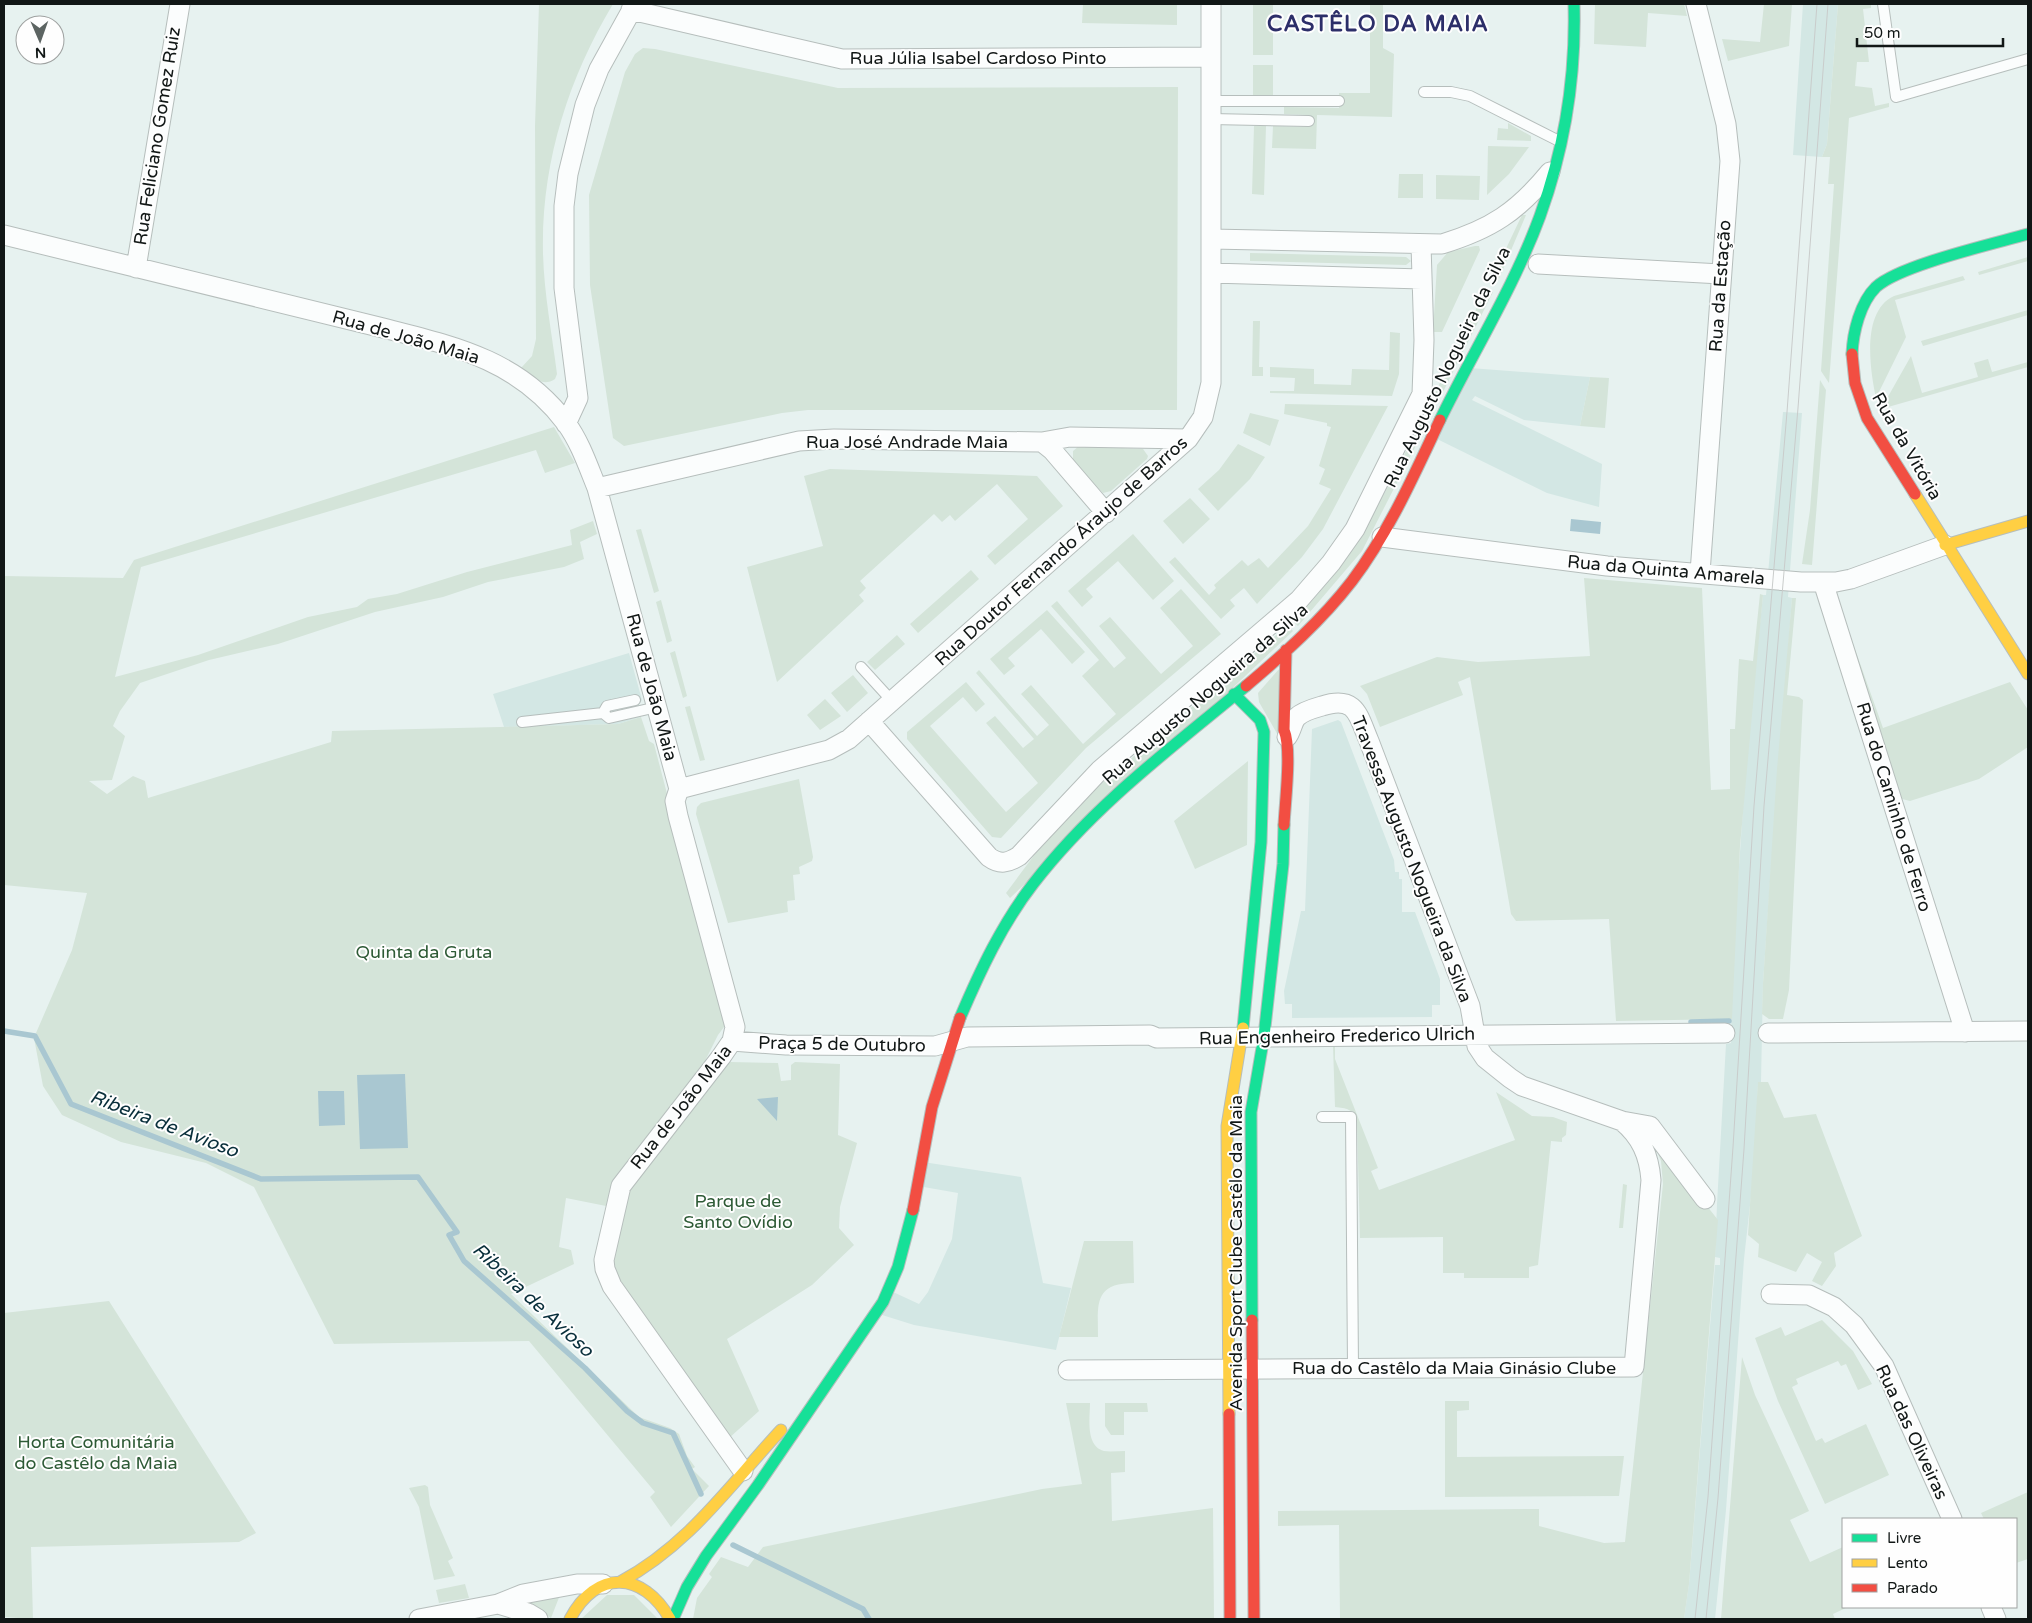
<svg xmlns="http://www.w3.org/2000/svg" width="2032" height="1623" font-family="'Varela Round',sans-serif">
	<rect width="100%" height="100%" fill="#e7f2f0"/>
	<path fill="#d3e7e4" d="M1803,4h35l-11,140 -5,13 -29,-2z
		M1470,368l120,9 -10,49 -56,-6 -49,-24 -3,4 130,64 -3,43 -52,-14 -112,-55z
		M1783,412l19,1 -14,184 4,1 -22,284 -7,101 -2,99 -3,1 -3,77 -11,99 -18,251 -11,109h-31l5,-35 26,-319h5v-7l-5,-1 2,-53 9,-160 5,-1 1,-73 15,-221 16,-154h3z
		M629,653l13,47 -3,4 2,13 -23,7 -114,3 -11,-33z
		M1338,720l3,2 53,138 1,12h4v7h3v33h13l25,67v26h-8v12l-140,1v-14h-7l-1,-13 17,-80h4l7,-182z
		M923,1162l98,15 22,106 28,5 -15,62 -142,-25 -35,-11 12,-23 28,13 9,-12 24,-53 6,-46 -40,-7z"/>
	<path fill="#d4e4d9" d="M539,4h74c-45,75 -72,160 -70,249 1,41 9,81 14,121l-2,5c-13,9 -24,-3 -34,-11l11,-12 4,-17 -1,-213z
		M1083,4h94v21l-95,-2z
		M1253,4h20v51h-20z
		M1370,4h13v44l11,6 -2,63 -75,-2 -1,34 -44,-1 1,-22 36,1v-12l-25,-1v-7l55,1v-15h31z
		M1595,4h89l3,12 -39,-3 -2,34 -52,-3z
		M1764,4h28l-3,42 -61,15 -6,-22 38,3z
		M1838,4h33v4l-8,1 6,53h-12l-2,24 17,2 3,18 14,-3v4l-40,11 -20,265 -8,-12 13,-187h-6l2,-27h-8l5,-13z
		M643,48l12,1 183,39 340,-1 -1,323h-369l-26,3 -158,33 -11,-8 -23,-153 -1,-90 36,-123 10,-18z
		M1253,65h20v31h-20z
		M1508,123l23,13v5l-34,-1 1,-12 10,1z
		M1254,126h12l-2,69 -12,-1z
		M1488,146l41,1 -20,27 -22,21z
		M1399,174h24v24h-25z
		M1436,175l44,1 -1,24 -43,-1z
		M1522,215h4l-28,66 -6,-3z
		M1475,246h4l1,4 -38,82h-9l4,-67 11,-13z
		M1250,253l156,4 5,4 -5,4 -156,-4z
		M2028,257v4l-49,14 -1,-3z
		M1963,276l2,4 -70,20 11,37 -30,61c-6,-28 -15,-87 18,-102z
		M1486,289l7,3 -56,112 -6,-3z
		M2028,310v5l-98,29 -7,2 -2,-5z
		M1253,321h7l-1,46h4v9h-11z
		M1390,332l10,1 -1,41 -7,22 -122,-3v-2h24l1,-13 -25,-1v-10l44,2v15l37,1 1,-16 37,1z
		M1911,356l11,37 56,-16 -4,-14 14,-4 4,13 36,-10v5l-147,42z
		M1590,377l19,1 -4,50 -25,-2z
		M1820,380l6,10 -14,175 -10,-1 8,-54z
		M1285,404l103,2 -65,123 -21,28 -45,47 -13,-16 -14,12 5,6 -14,13 -52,-57 6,-5 34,38 7,-7 -2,-3 28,-25 6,6 11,-8 9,10 40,-42 23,-37 -12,-5 6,-15 -6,-3 12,-39 -4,-1v-3l-43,-9z
		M1250,413l29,7 -9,26 -27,-13z
		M1423,417l6,3 -67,131 -64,75 -5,-5c63,-64 91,-126 130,-204z
		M554,427l21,36 -30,10 -9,-23 -395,117 -26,110 83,-22 110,-38 49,-10 11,-8 29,-5 70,-22 105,-27 -2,-15 23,-9 4,13 -17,8 4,17 -20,8 -76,15 -45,15 -68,15 -97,32 -69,16 -69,23 -20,28 -7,15 12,10 -13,44 -23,1 18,13 26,-18 12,5 3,17 183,-56 1,-11 286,-7 23,-7 8,24 5,3 73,279 -9,12 -13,26 -93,120 -6,25 -40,-8 -7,49 12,3 3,14 -63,30 128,123 31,11 9,6 8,22 8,11 -3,2 17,17 -38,41 -21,-30 5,-5 -126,-151 -195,3 -80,-157 -48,-24 -85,-21 -59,-27 -19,-29 -9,-48 4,-1 -2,-4 36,-83 15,-57 -83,-8v-309l119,2 11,-18z
		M1238,444l27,13 -15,22 -32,32 -20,-22 21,-19z
		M1079,446l64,3 5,7 -1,3 -36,32 -8,2 -30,-32v-10z
		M830,469l207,7 26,30 -68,59 -8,-9 41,-37 -31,-35 -42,37 -5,-6 -8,7 -8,-8 -74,67 6,7 -7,7 5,6 -87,81 -30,-115 76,-21 -19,-70z
		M1190,498l20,21 -27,25 -20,-23z
		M641,529l18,62 -5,2 -18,-63z
		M1133,534l41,47 -21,19 -35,-39 -32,28 7,8 -11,10 -14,-16z
		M971,570l8,9 -61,54 -8,-9z
		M1584,578l118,10 9,202 19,-1v-60h5l4,-70 14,2 7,-67 3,1 -23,251 -8,173 -116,2 -7,-102 -93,2 -5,-7 -41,-237 -12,5 5,13 -83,32 -13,-33 -7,-8 77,-29 41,5 112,-6z
		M1181,589l40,45 -135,114 -85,90 -9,-1 -85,-98v-7l59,-50 19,22 -9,8 -13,-15 -33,29 76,86 32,-29 -52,-60 9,-7 28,32 11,-9 -58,-66 3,-3 58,66 12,-11 -28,-31 10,-9 52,59 33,-30 -34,-38 17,-16 -48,-54 6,-5 57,67 12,-10 -27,-32 11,-9 51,57 32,-28 -33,-38z
		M1792,598h4l-9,97 12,2 4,3 -14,290 -6,29h-14l-7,-5 1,-31 14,-214z
		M661,600l11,41 -5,2 -11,-41z
		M1047,610l38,42 -13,12 -31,-35 -33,29 7,8 -11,9 -14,-16z
		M1288,625l5,6 -283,267 -4,-5 32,-43 55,-59z
		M897,635l8,9 -30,26 -8,-8z
		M1851,638l32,90 127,-46 18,28v37l-49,32 -69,22 -12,-3 -50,-159z
		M675,651l12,45 -4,2 -13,-45z
		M1280,668l-1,69 -20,-35 -1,-9z
		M853,675l15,18 -21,19 -16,-19z
		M825,699l16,17 -21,14 -13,-15z
		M690,706l15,54 -5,1 -15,-54z
		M1248,761l-1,84 -52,24 -21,-48z
		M799,779l14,78 -1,4 -13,6 1,7 -7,1 2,25 -8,1 1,11 -60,11 -32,-109 1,-7 4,-4z
		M1333,1046h2v13l43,109 -7,3 8,19 136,-50 -19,-48 36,24 21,1 14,5 -1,13 -4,3v4l-11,-1 -13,124 -9,2v11h-65v-5h-21v-36l-83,1 -3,-116c-3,-13 -11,-14 -22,-15z
		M730,1062l48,1 3,18 10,-1v-15l4,-3 45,2 -2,71 19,8 -17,64 -1,21 15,17 -42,40 -85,54 32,72 -31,28 -110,-155 -5,-23 17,-76z
		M1758,1082h10l16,36 32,-4 46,122 -28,17 2,13 -14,20 -10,-5 10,-19 -15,-9 -11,19 -38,-15 1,-13 -11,-9z
		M1648,1131l70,89 -29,364 -5,35h-344l-1,-94 -61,1v-15l261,-2v17l65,17 21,-1 38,-358 -2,-23z
		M1623,1184l4,1 -4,43h-4z
		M1084,1241h49l1,42c-41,0 -36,22 -36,54h-39z
		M109,1301l147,232 -17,9 -208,5 2,72 -29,-2v-304z
		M1822,1320l31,31 19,33 -14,6 -12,-26 -5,2 -3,-5 -42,18 2,5 -6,3 24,54 6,-3 3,5 41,-19 23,51 -64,29 -47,-103 -23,-63 26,-11 4,9z
		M1742,1357l13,38 54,116 -19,9 20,42 33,-15v60h5l-15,7 2,5h-114z
		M1445,1401h24v9l-12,1v46l167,-1 -5,40 -174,1z
		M1066,1403h24c0,14 -5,43 14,48 6,1 14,0 21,0v21l-14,1 1,48 101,-13 1,111h-521l4,-21 15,-21 -3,-3 12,-17 27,10 15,-20 279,-58 40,-5z
		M1105,1403h42l1,9h-24v23h-13l-6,-9z
		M425,1485l3,2 2,18 23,53 -5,3 7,15 -21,4 -15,-73 -10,-19z
		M2028,1492v67l-12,4v-44h-32l-3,-6z
		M465,1584l4,14 -30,5 -3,-13z
		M560,1595l-9,23 -23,-14v-2z
		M607,1595h27l24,24h-77z"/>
	<path fill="#a9c7d1" d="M1571,519l30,3 -1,12 -30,-3z
		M405,1074l3,74 -48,1 -3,-74z
		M318,1091h26l1,34 -26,1z
		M778,1097l-1,24 -20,-22z"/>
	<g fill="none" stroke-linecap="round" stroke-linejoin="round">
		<path stroke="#a9c7d1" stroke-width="5.5" d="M1691,1022l38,-1
			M4,1031l31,5 36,68 190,75 157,-2 39,55 -8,3 15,26 121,107 42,43 16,12 30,10 28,61
			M733,1545l130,64 6,10"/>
		<g stroke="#b6bebc" stroke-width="12">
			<path id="lane" d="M1883,4l13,93 132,-38
				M1424,92h27l19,4 91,46
				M1211,101h128
				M1211,119l98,2
				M861,667l31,34
				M603,713l4,-7 28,-6
				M522,722l81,-9 6,5 48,-11
				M1322,1117h29l2,251"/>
		</g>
		<g stroke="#b6bebc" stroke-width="21">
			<path id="street" d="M1696,4l30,120 4,37 -30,412
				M631,10l211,49 369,-2
				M4,235l379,93c71,18 136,32 183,95 14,19 22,43 31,65l82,301 -4,12 3,15 57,211 -3,14 -11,16 -100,129 -17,74 1,9 7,17 131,185
				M1211,239l231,5c49,-15 75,-32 108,-72
				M1538,264l183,10
				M136,268l44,-264
				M1211,273l211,6
				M566,424l12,-26 -14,-110v-82l4,-32 17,-69 14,-36 36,-65
				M1042,442l10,8 54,63
				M597,488l202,-47 35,-2 208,3 28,-5 118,2
				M1382,537l225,29 194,16h35l15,-3 94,-34
				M1823,582l142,450
				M869,721l120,136c11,8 19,6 30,-1l81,-86 199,-170 32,-37 24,-34 67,-135 2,-54 -3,-95
				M1287,737c5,-6 5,-15 10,-20 6,-6 18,-9 25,-11 34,-11 36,9 47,35l101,265 7,40 8,12 25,20 12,8 100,35 28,5 55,73
				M679,789l150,-39 20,-11 339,-300 15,-22 8,-34v-379
				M1768,1033l260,-2
				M732,1041l54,4 149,1 32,-9 183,-2 7,3 568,-5
				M1771,1294l38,1 25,12 20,18 30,41 68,153
				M1068,1370l566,-3 17,-187c-2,-25 -10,-43 -29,-59
				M498,1604l30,9 10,6
				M1991,1607l5,12
				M419,1619l79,-15 25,-10 54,-10h26"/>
		</g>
		<g stroke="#b6bebc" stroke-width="13">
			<path id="fast" d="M1852,354c1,-22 8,-51 24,-67 24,-22 117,-43 152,-53
				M1440,420c33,-68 74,-133 100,-204 25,-69 36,-139 34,-212
				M1234,694l26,26 4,12 -3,110 -18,186
				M960,1018c20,-47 42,-94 73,-134 60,-78 138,-136 213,-198
				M1252,1320l-1,-208 13,-76 19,-172 1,-39
				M673,1619l14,-32 19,-31 52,-71 125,-183 15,-35 15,-57"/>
		</g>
		<g stroke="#b6bebc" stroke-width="13">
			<path id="slow" d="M1915,494l113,180
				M1945,545l83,-24
				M1229,1414l-2,-288 16,-98
				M620,1582c69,-37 109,-96 161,-152
				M570,1619c26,-50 73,-48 100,0"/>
		</g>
		<g stroke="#b6bebc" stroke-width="13">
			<path id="jam" d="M1852,354l3,29 12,35 48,76
				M1246,686c38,-32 76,-66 106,-105 37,-49 62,-106 88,-161
				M1284,825c1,-23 8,-76 0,-95l2,-80
				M913,1210l19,-103 28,-89
				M1252,1320l2,299
				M1229,1414l1,205"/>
		</g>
		<use href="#lane" stroke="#fbfdfd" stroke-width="10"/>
		<use href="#street" stroke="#fbfdfd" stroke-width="19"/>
		<use href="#fast" stroke="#16e098" stroke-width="11"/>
		<use href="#slow" stroke="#ffcf43" stroke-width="11"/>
		<use href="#jam" stroke="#f24e42" stroke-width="11"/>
		<path stroke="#c9cccb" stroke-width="1" d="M1695,1619l13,-122 25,-350 21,-341 33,-394 30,-408
			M1706,1619l12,-121 26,-349 20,-343 34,-398 30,-404"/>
	</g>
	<g text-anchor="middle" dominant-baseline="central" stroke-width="4" stroke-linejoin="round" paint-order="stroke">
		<g font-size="18" fill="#111716" stroke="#fefefe">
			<text x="978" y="58">Rua Júlia Isabel Cardoso Pinto</text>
			<text transform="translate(157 136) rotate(-81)">Rua Feliciano Gomez Ruiz</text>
			<text transform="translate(1720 286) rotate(-86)">Rua da Estação</text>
			<text transform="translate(406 337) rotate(16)">Rua de João Maia</text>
			<text transform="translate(1447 367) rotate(-64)">Rua Augusto Nogueira da Silva</text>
			<text x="907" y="442">Rua José Andrade Maia</text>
			<text transform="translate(1907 446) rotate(60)">Rua da Vitória</text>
			<text transform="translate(1061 551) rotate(-42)">Rua Doutor Fernando Áraujo de Barros</text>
			<text transform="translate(1666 570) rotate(5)">Rua da Quinta Amarela</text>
			<text transform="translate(652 687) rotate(75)">Rua de João Maia</text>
			<text transform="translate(1205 694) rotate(-41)">Rua Augusto Nogueira da Silva</text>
			<text transform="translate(1894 807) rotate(73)">Rua do Caminho de Ferro</text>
			<text transform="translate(1412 859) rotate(69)">Travessa Augusto Nogueira da Silva</text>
			<text transform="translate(1337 1036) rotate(-1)">Rua Engenheiro Frederico Ulrich</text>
			<text transform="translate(842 1044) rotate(1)">Praça 5 de Outubro</text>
			<text transform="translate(681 1107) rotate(-52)">Rua de João Maia</text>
			<text transform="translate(1236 1253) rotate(-90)">Avenida Sport Clube Castêlo da Maia</text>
			<text x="1454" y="1368">Rua do Castêlo da Maia Ginásio Clube</text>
			<text transform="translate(1912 1432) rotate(65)">Rua das Oliveiras</text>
		</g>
		<g font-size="18" fill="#2d5a35" stroke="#fefefe">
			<text x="424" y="952">Quinta da Gruta</text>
			<text x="738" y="1201">Parque de<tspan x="738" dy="21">Santo Ovídio</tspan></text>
			<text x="96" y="1442">Horta Comunitária<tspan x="96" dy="21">do Castêlo da Maia</tspan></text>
		</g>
		<g font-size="19" font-style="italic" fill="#092f3b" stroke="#fefefe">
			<text transform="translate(164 1124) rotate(21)">Ribeira de Avioso</text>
			<text transform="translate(533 1300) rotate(43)">Ribeira de Avioso</text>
		</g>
		<g font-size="22" font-weight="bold" letter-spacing="1" fill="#2c2e69" stroke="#fefefe">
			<text x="1378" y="24">CASTÊLO DA MAIA</text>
		</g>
	</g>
	<rect width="2032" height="1623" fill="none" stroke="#111716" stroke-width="10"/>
	<rect x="1842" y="1518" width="175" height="90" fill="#fefefe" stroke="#9fa2a1"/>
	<rect x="1852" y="1534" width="25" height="8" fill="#16e098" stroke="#9fa2a1"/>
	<text x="1887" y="1543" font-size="15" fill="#111716">Livre</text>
	<rect x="1852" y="1559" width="25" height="8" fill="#ffcf43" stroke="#9fa2a1"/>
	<text x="1887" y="1568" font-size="15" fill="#111716">Lento</text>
	<rect x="1852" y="1584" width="25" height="8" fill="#f24e42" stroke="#9fa2a1"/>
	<text x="1887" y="1593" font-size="15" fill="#111716">Parado</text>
	<g transform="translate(40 40) rotate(178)"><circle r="24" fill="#fefefe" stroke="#9fa2a1"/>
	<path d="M0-4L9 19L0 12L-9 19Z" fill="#5c6462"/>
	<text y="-8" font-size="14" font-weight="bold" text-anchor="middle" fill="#111716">N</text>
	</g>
	<path d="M1857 38v8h146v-8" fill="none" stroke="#111716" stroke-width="2.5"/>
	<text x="1864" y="38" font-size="15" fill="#111716" stroke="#fefefe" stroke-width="4" paint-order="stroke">50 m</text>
</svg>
